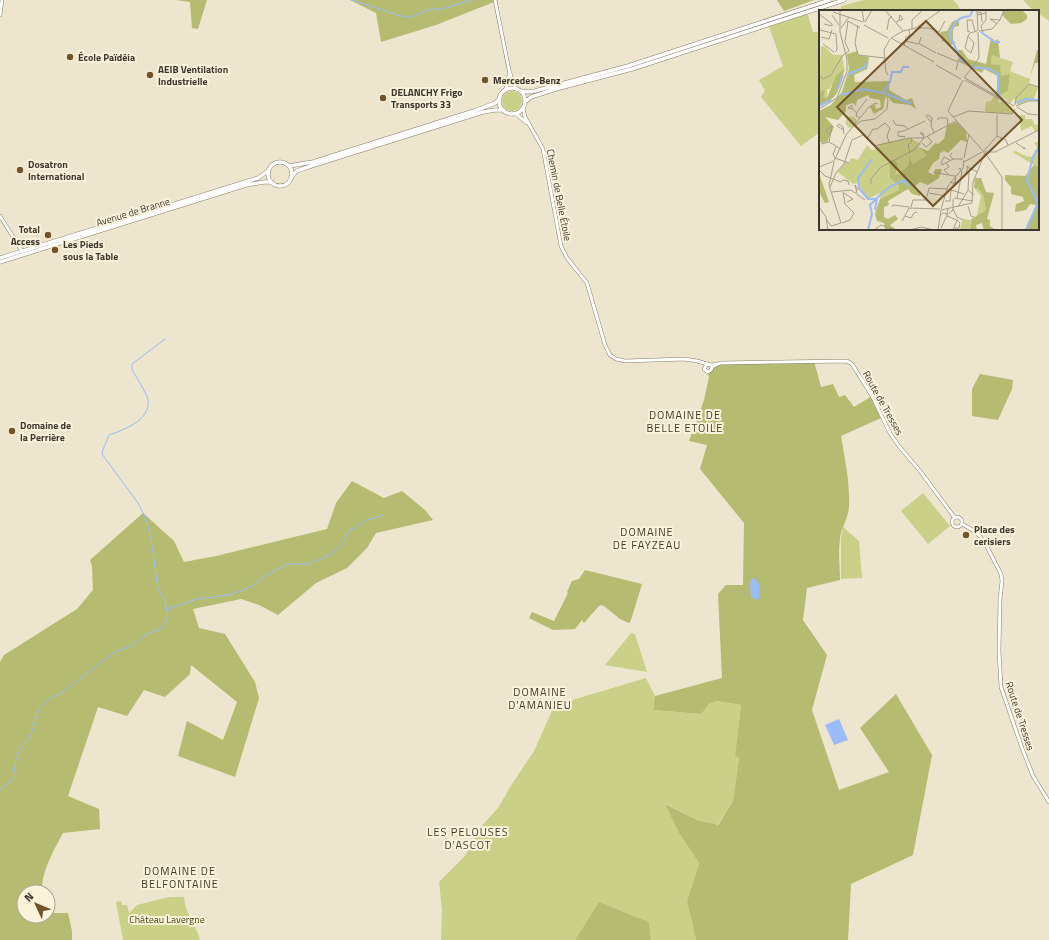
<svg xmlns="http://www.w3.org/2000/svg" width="1049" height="940" font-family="'Titillium Web',sans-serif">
	<rect width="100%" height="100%" fill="#ede5cd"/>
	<path fill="#cad088" d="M864,0h89l5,5 3,6h-120v-5z
		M1023,0h26v21l-11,-8v-2c-6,0 -11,-7 -15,-11z
		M807,12l6,20h7v100l-19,14 -40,-49 4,-6 -6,-11 24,-14 -15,-42z
		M502 101a10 10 0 1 1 20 0a10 10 0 1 1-20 0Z
		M923,493l27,33 -22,18 -27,-33z
		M843,527l16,14 3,37 -21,1v-40z
		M631,633l4,1 12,38 -42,-7z
		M646,678l9,18 -2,14 47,4 9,-10 8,-3 24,4 -6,51 4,2 -6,43 -16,24 -20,-5 -31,-16 13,29 20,30 -12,38 9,39h-45l-2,-18 -50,-20 -24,38h-134l1,-30 -3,-28 25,-25 6,-9 8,-18 20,-22 14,-24 22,-33 18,-40 7,-7z
		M169,897h15c1,17 12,27 16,43h-77l-7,-38 5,-1 1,4h5l2,8 8,-8z"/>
	<path fill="#b5bb70" d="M176,0h31l-9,29 -6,-1 -2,-26z
		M350,0h149l-63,25 -55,17 -5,-29z
		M777,0h37l-30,11z
		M814,361l7,26 12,-3 6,13 6,-2 9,12 18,-11 9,22 -40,18c4,24 9,47 8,71 -1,12 -8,21 -9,32 -2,13 0,28 0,41l-33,8 -4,32 24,35 -15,55 27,80 50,-18 -29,-44 36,-34 36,61 -19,100 -62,29 -3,56h-152l-9,-39 12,-38 -20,-30 -14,-29 32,16 21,5 15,-24 6,-43 -4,-2 6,-51 -24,-4 -8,3 -8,10 -48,-4 2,-14 67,-18 -4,-84 8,-9h17l1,-62 -44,-54 7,-24 -18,-4 15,-41 5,-23 -3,-6 2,1 8,-8z
		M980,374l33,6 -1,9 -14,31 -26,-4v-27z
		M352,481l32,17 18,-7 23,19 8,10 -57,13 -9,15 -20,20 -31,15 -38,32 -19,-10 -18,-6 -48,10 6,19 26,6 30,48 4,16 -24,79 -57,-21 9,-35 36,19 14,-38 -46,-37 -1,9 -25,23 -21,-7 -17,26 -29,-9 -30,89 31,13 1,20 -37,4c-9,17 -22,39 -21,59h-18v24h24v-9l4,6h16l4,18v9h-72v-278l4,-7 73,-46 16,-19 -1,-24 -2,-6 53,-47 31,28 10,21 32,-6 111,-27 9,-26z
		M585,570l57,14 -11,36 -2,3 -9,-4 -16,-13 -3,-1 -3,2 -14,16 -2,-3 -7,9 -22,1 -24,-12 3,-6 22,9 14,-28 -1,-1 5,-11 7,-2z
		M599,902l50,20 2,18h-76z"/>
	<path fill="#9abcfb" d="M753,577c8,5 8,15 5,23l-3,-1 -4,-2 -1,-13z
		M839,719l9,21 -14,5 -9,-20z"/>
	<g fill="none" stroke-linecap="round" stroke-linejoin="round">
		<path stroke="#9abcfb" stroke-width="1" d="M352,0l49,16 10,1 17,-7 17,-2 27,-8
			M168,609l29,-10 32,-4 14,-5 9,-4 15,-11 21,-11h21l22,-10 12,-11 7,-14 6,-1 10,-8 18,-5
			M0,790l13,-11 3,-19 4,-10 10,-13 10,-30 10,-9 12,-5 53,-41 18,-7 12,-10 17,-7 6,-11 -3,-17 -7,-11 -7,-50 -5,-20 -8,-16 -36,-49c1,-7 5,-12 7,-19 15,-5 42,-15 39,-35 -1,-7 -13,-24 -16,-31v-5l33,-25"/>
		<g stroke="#857d68" stroke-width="4">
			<path id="secondary" d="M495,0l14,70 4,13 3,6
				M0,15l2,-15
				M505,91l3,-8 1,-9
				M523,108l2,9 18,32 18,97 6,12 20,25 18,62 5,10 6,4 9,2 59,-2 13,2 14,4 7,-1
				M515,113l12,10
				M0,216l22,35
				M707,364l-3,5 4,3 3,-2 1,-3 8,-4 127,-2 5,3 20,32 18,37 8,12 22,26 35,47
				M952 522a5 5 0 1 1 10 0a5 5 0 1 1-10 0Z
				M962,524l14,8 8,9 17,33 1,7 -2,18 -1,52 2,36 21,61 11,28 16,26"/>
		</g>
		<g stroke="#857d68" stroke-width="4.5">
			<path id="primary" d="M499 101a13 13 0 1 1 26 0a13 13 0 1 1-26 0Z
				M521,91l7,1 7,-1 93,-25 202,-66
				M525,102l6,-5 25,-8 76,-20 212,-69
				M268 174a12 12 0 1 1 24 0a12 12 0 1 1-24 0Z
				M289,166l24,-4 161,-51 21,-8 5,-5
				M291,177l6,-6 11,-4 175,-55 12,-2h9
				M0,258l258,-80 10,-7
				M0,262l246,-77 18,-3h8"/>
		</g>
		<use href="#secondary" stroke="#fff" stroke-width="3"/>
		<use href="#primary" stroke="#fff" stroke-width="3.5"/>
	</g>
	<g fill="#735329" stroke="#faf2db" stroke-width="1.5">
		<circle cx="70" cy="57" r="4"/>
		<circle cx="150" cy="75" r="4"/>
		<circle cx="485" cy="80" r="4"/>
		<circle cx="383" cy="98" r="4"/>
		<circle cx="20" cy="170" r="4"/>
		<circle cx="48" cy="235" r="4"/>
		<circle cx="55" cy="250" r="4"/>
		<circle cx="12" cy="431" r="4"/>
		<circle cx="966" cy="535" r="4"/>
	</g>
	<g text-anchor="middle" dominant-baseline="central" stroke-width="4" stroke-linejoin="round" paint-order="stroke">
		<g font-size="10" font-weight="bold" fill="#3b372e" stroke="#faf2db" text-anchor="start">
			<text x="78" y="57">École Païdéia</text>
			<text x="158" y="69">AEIB Ventilation<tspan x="158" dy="12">Industrielle</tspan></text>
			<text x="493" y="80">Mercedes-Benz</text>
			<text x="391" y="92">DELANCHY Frigo<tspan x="391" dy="12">Transports 33</tspan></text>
			<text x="28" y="164">Dosatron<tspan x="28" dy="12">International</tspan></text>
			<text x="40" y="229" text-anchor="end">Total<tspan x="40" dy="12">Access</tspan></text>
			<text x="63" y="244">Les Pieds<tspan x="63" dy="12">sous la Table</tspan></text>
			<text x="20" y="425">Domaine de<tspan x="20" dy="12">la Perrière</tspan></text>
			<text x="974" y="529">Place des<tspan x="974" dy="12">cerisiers</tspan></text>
		</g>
		<g font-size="10" fill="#3b372e" stroke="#faf2db">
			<text transform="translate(559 195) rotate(79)">Chemin de Belle Étoile</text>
			<text transform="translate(133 212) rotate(-17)">Avenue de Branne</text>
			<text transform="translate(883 403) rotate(61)">Route de Tresses</text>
			<text transform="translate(1020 716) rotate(72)">Route de Tresses</text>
		</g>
		<g font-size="10" fill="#44460c" stroke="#faf2db">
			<text x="167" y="919">Château Lavergne</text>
		</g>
		<g font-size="11" letter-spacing="1" fill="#3f3926" stroke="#faf2db">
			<text x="685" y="415">DOMAINE DE<tspan x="685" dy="13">BELLE ETOILE</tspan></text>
			<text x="647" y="532">DOMAINE<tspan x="647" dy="13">DE FAYZEAU</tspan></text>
			<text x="540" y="692">DOMAINE<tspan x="540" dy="13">D'AMANIEU</tspan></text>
			<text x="468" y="832">LES PELOUSES<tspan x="468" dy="13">D'ASCOT</tspan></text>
			<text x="180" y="871">DOMAINE DE<tspan x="180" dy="13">BELFONTAINE</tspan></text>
		</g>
	</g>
	<g transform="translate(819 10)">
		<rect width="220" height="220" fill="#ede5cd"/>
		<path d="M2,36l4,1 8,8h9l2,13 -7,19 -6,-2 -1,4h-3v9l-8,9zM173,45l21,7 -3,9 20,8 -1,5 9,3 -4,12 -15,5 -3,-1 -1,-5 -5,5 -10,-8 8,-4 2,-16 -9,1 -4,-11 -6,-1zM175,86l4,2 1,5 3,-2 10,6v6h-23l-4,-3 1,-8 5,-1zM200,105h6v4h7l3,6 4,-1v6l-4,2 -3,-6 -11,5zM26.5 112a5.5 5.5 0 1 1 11 0a5.5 5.5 0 1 1-11 0ZM91,128l11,6 -3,3 9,8 -14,9 -2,-6 -3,8 -9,8h-4l-6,-13 1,17 9,8v4l-19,9v-6l-12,6 -11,-16 -4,1 -15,-12 8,-10 3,1 2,-5 7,2 9,-15 5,5 4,-1 6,-6zM220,131v25l-5,-1 -20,-12 -1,-2h3l10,5 6,1 5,-10 -3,-4zM155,178h4l5,7 3,15 -14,9 -2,10 -10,1 3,-11 7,1 7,-5 4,-19z" fill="#cad088"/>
		<path d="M185,0h18l5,5v4l-6,4 -10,1 -9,-9zM145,6l-5,4v6l-5,1 -1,4v10l3,2 -8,3 -2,-6 -5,2 2,-3 -3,-7 7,-1 5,-9zM172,28l4,3 3,-2 2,19 -8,-3 -1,9 9,1 1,11 9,-2 -2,17 -8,4 5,5 -9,-4 2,-20 -14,-7 -2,4 -25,-12 2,-3 -2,-8h5l6,9 18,5zM218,40h2v13h-4l-5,14zM39,41v4l11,2 -1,7 -1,5 -13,6 1,7 35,-1 -1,9 17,10 6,-2 4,11 -6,-4 -17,-2 -7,-8 -3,14 -9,5 -4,-7 5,-3 1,5 5,-2 -1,-7 -10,-2 -2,-3 -11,5 -1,6 -3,-3 -7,2v6l-8,9 -13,-3 9,10 -7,15 -5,1 -3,-2v-30l12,-6 11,-13 7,-23 -2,-15zM26,58l-8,25 -6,7 -12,7v-15l6,-2 -2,7 4,1 9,-22zM138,112l9,9 1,11 -6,-2 -13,13 -4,-2 -4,2 -1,6 -6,4 -5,9 6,3 1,-6h7l-3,9 -11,7 -8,-3 -6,5 6,5v4l-8,-2 -4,-5 -20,12 1,4 -5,2v10l4,2 7,-4 3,4 -8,6 7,5h-12l-1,-7 -7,-2 -2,-7 5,-15 19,-9v-4l-9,-8 -1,-17 6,-1 3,6 -3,8h4l9,-8 2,-9 3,7 14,-9 -9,-8 10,4 7,-8 3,1 6,-5 3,-13zM215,155l5,1v64h-14l11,-25 -6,-1 -4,6 -11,2 1,-8 8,-3 -1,-4 -12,-3v-7l-6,-7v-5l20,1zM0,163l10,29 -4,1 -6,-11zM156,168h6l5,14 8,1 -7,26 3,1v6l6,4h-12l-2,-7 -6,2 1,5h-13l6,-1 2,-10 14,-9 -3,-15 -5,-7h-4z" fill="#b5bb70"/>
		<path fill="none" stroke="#9abcfb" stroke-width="2" d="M162,22l14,10h5M152,56l-10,-6 -12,-26 6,-11 6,-5 9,-2 3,-6M154,57l16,2 9,5v18l3,5M28,65l18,-8 2,-5M19,79l5,-14M65,83l28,11M22,85l22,-6 20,4 7,-11 2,-10h9l2,-5h6M198,93l9,-4 12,1M0,96l12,-6M56,200l2,-12 12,-11 15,-7 5,7M49,220l4,-16 -2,-9 6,-6h-8l-9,-11 -1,-10 14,-19M207,220l12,-27 -11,-23 6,-23 6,-10"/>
		<path fill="none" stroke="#a69f8d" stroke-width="1" d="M43,0l2,12M66,0l18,21M158,0l1,21M14,2l30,10M158,3l4,-1 1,10M0,4l13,10v2l-8,-2M13,5l7,10M158,5l9,-2v-3M46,12l7,-12M77,12l7,-3 -3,-4 -1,5M178,14l-7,-5 10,1M39,15l-3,18 3,12 27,3M45,15l24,13M22,18l8,-11M99,18h11l10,4 6,-11M1,20l16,4 1,16 -2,2M68,20l2,-11 3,-3M93,20v-10l11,-10M151,21l-2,1 -1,-12h5l3,11M160,21l13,-2 8,-9 4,-10M164,22l-2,-6 5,-6v-7M149,26l-3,12 6,5 3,-10 -6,-7 2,-3 7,-2M2,27l8,2 3,-9M72,28l12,-7 13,-3 25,-18M72,28l43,24M86,31l14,3 2,-7M4,34l11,8M101,34l16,9M85,36l2,-9 4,-2 -1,-5M118,43l21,9 -2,8M24,45l6,-4 -4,-9 3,-21 12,7M117,55l25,14M0,65l4,4 8,-4 12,-20M69,65l-2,-3 -2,-22 6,-11M145,68l15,-20 -1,-26M146,68l49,28M144,70l-15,31 35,40M146,70l38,21M196,95l1,-7 13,-14 10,3M197,96l12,-5h11M198,97l11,7 11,1M0,99l18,-11 10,-27v-12l-7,-27v-22M33,99l-4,-1 4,-3v4l5,4M134,107l16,-6 43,3 3,-5M41,108l-4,-2 1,-4 10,-13M74,110l3,5 9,1 3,4M119,110v-2h9l1,7M112,112l-5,-6 2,-1 4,3 -1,8 3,6M37,115l5,-4 14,-2 12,-10 1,-9 -2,-5M89,119l17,-8M25,120l-7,-4 2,-2 4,3 1,7M27,125l22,-27 7,-5 3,1M83,126l3,1 -7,-1v-4l9,-2M105,126l-4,-3h3l1,5M178,126v-21M48,129l6,-10h4l8,-6 5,5 -3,8 2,6M33,130l11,-5 11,11 35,-8h15l32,-17M10,132l3,-16 -6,4 3,4M103,133l4,4 6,-5 -5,-6M197,133l9,6v-1h-2M2,134l8,-2 12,7M189,135l-2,-5 -9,-4 -14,16h12l44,-22M17,137l-3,7 2,4 14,5M91,143l-2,-8 4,-4 -1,-3M133,143l-2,3 3,3h10M166,143l17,24v53M145,148l5,-24M131,150l-6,-3 -3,6 1,2 11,-6M15,151l12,-26M127,152l3,5 -5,3 4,4M145,152l18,-10M0,157l15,-6M149,158l-2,4 3,1 -1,17 6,5M149,158l-2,-2 11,6M0,160l6,6 16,6M114,162l21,4M22,172l2,-2 5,1 1,4M131,172l6,2 -1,-9M52,174v-5l10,-12 33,-17 10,-12M11,177l6,-14 8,-9 8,-24M132,180l13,4M13,182l19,-2 14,10M25,183l9,6 -6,3M38,183l-2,-8 3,5M110,183l16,3M135,188l19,3M138,188l5,-26 -3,-4 2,1M107,190l3,-12 18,1M126,191h5l1,-11 5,-11M149,196l3,10 3,1M0,197l7,10 2,13M73,197l1,-2 16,2M92,197l2,-7h13M139,197l10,-17M122,199l7,-23 15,-18 1,-8M134,199l4,8 6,3M122,200l31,-7 1,-21 12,-29M86,206l6,2 3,-5 3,-1M121,206l3,-3 4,1 1,-6M128,206l10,4 -4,10M7,209l5,7 10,-3 -12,-38 5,-23M83,211l7,-13 31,1M23,213l8,-3 4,-7 -9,-9 -2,-12M122,218l6,-13 6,-5v-11M135,218h5l1,-5 -3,-3M55,220l7,-5 13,5M91,220l11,-3 13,3M119,220l3,-20"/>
		<path fill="#735329" fill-opacity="0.15" stroke="#735329" stroke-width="2" d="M107,11l96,99 -89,86 -96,-99z"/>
		<rect width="220" height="220" fill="none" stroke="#3b372e" stroke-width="2"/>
	</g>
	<g transform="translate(36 904) rotate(314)"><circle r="19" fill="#faf2db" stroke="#aea796"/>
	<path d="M0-3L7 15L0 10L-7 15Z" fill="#735329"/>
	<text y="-6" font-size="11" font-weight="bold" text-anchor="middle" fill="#3b372e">N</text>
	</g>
</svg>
